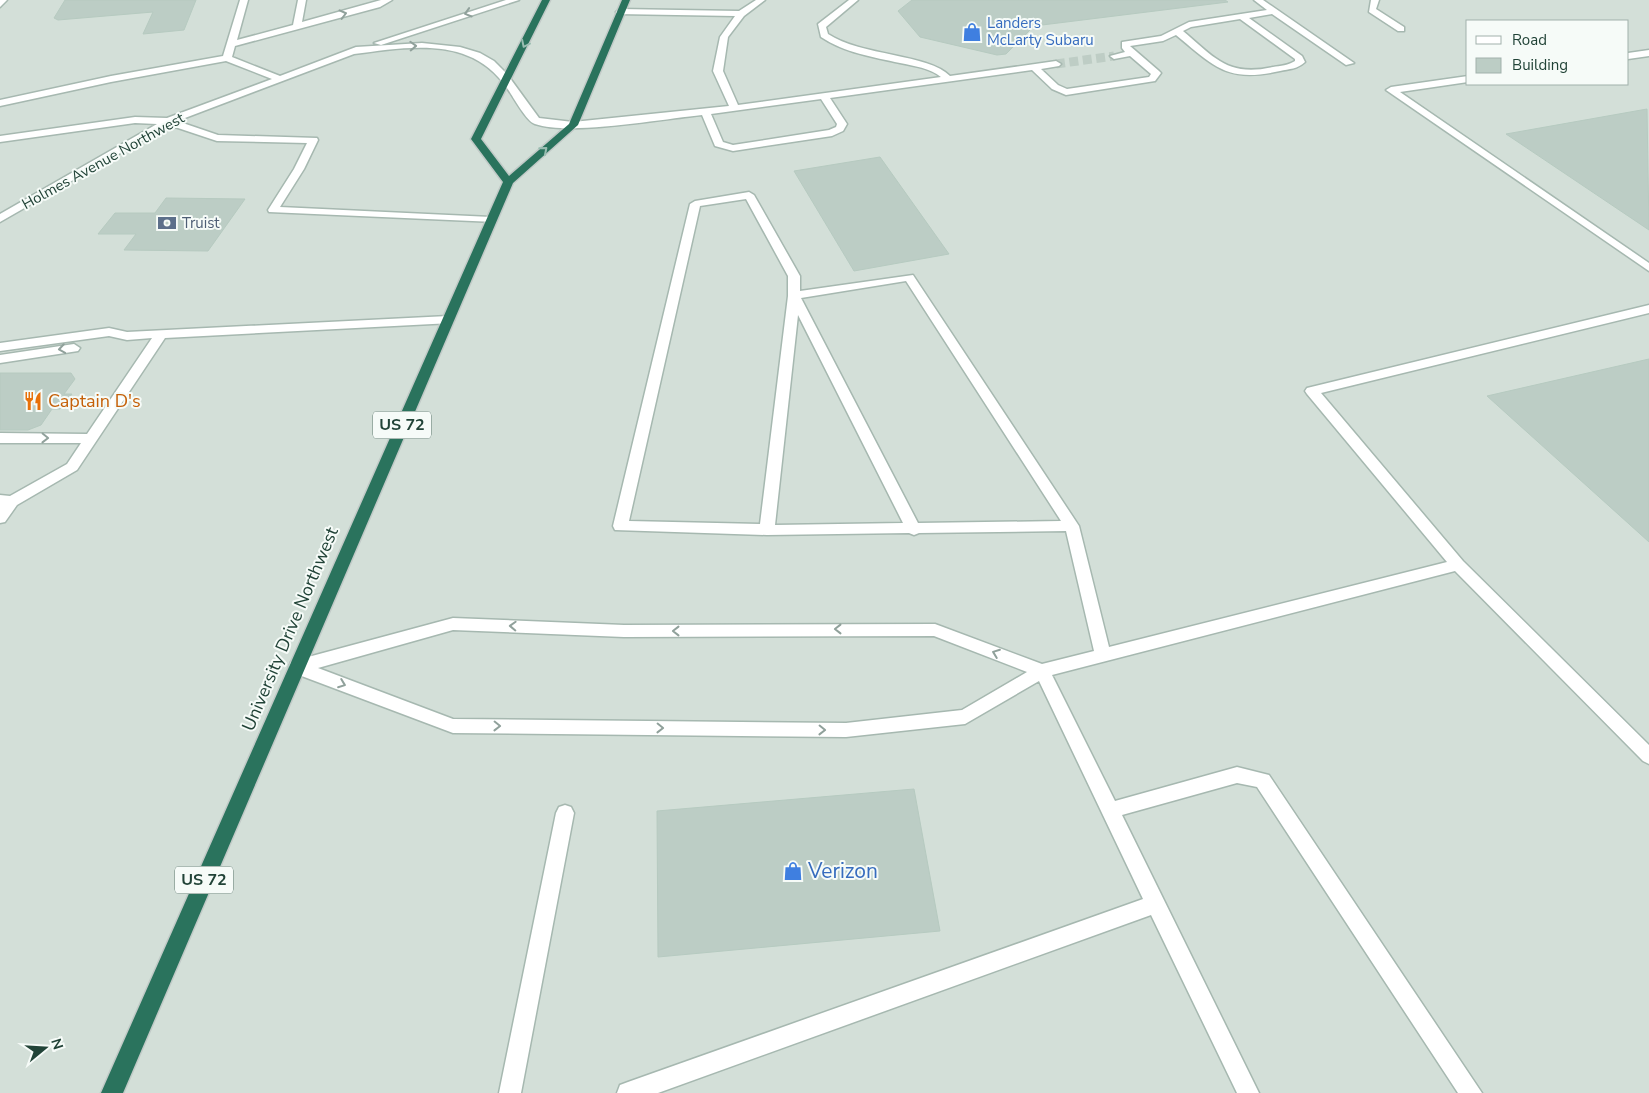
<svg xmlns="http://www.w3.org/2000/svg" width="1649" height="1093" font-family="'Nunito Sans',sans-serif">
	<rect width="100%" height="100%" fill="#e5efe9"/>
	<path fill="#d3dfd8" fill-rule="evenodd" d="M0,0h1649v1093h-1649zM1468,21h160v63h-160z"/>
	<path fill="#bccdc5" stroke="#b6cac0" d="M65,0h131l-12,30 -41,4 10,-22 -95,8 -4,-2z
		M912,0h313l3,2 -194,24 -28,28 -9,1 -77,-18 -22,-26z
		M1647,109l2,121 -143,-96z
		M880,157l69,97 -95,17 -60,-100z
		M166,198l79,1 -37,52 -84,-1 12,-16h-38l17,-21h40z
		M1649,359v183l-162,-146z
		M0,373h71l4,6 -11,15h8l-12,15h-8l-11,16 -13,5h-28z
		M914,789l26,142 -282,26 -1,-146z"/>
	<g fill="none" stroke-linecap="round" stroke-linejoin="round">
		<path stroke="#becdc5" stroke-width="9" stroke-dasharray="9 4.5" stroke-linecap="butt" d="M1056,64l58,-8"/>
		<g stroke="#a6b8b0" stroke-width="3">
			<path id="minor" d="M0,0h7l-7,7z
				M240,0h8l-11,40 56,-15 5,-25h8l-4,22 79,-22h11l-12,7 -145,39 -3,11 48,19 76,-29 66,-4 38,4 20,6 14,8 13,13 32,44 34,4 156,-16 -16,-35 7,-34 15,-21 -118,-2 -1,-2 4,-3 119,2 17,-11h9l-21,16 -16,21 -5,34 15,34 203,-28c-11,-9 -27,-11 -41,-14 -27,-6 -55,-10 -79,-26l-3,-13 31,-24h9l-32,27 2,7c33,22 101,20 122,42l106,-15 5,3 -2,2 -18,3 17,16 9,4 82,-12 2,-3 -21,-18 -16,3 -4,-3 15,-4 -3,-4v-6l39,-6 28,-14 78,-12 -13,-10h9l91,63 -8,2 -74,-51 -23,4 53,38 3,6c-7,7 -16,7 -25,9 -53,12 -65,-4 -104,-36l-13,6 -33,5 29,25 2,2 -6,8 -89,14 -14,-6 -20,-19 -202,28 17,26 -4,7 -11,5 -99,15 -18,-5 -13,-31c-40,4 -132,21 -167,9 -9,-3 -22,-28 -28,-36 -36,-53 -98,-41 -153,-34l-177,67 41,14 99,3 1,2 -14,29 -24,38 211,10 4,1v4l-226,-10 -1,-2 26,-41 13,-26 -90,-2 -48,-16 -169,97v-8l157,-90 -22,-1 -135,19v-6l135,-19 32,1 105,-39 -46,-18 -115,21 -111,24v-6l111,-24 112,-20zM1240,19l55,40v2c-6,4 -15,5 -22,6 -45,10 -58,-9 -90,-36l8,-4zM821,99l16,25 -1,3 -7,3 -96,15 -10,-3 -12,-28z
				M506,0h13l-138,45 -7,-2z
				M1371,0h8l-3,9 28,18v4h-6l-29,-19z
				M1649,50v6l-21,3v-6z
				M1468,76v6l-68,10 249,171v8l-263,-181 5,-3z
				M749,192l5,3 46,81v15l113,-16 166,251 30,121 338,-85 -140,-168 -2,-3 2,-3 342,-83v8l-328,80 142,168 186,184v19l-6,-3 -188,-190 -403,104 63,126 122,-34 32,8 213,318h-24l-201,-306 -20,-4 -115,32 137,278h-22l-86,-178 -493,178h-41l3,-8 8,-3 515,-183 -104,-218 -74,43 -119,13 -393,-4 -162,-61 -2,-5 2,-5 6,-2 156,-42 171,7 311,-1 107,40 52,-13 -28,-120 -147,2 -5,2 -5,-2 -142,2 -152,-5 -2,-4 77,-322 5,-3zM746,199l42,77v20l-28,228 -131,-3 71,-315zM906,281l155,240 -143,2 -117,-225zM798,315l105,208 -128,2zM453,630l171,7 310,-1 93,36 -65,38 -116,13 -393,-4 -135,-51z
				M448,316l4,1 2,3 -2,3 -287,15 -88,132 -60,35 -12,17 -5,1v-28l10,1 57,-32 14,-21h-81v-10l87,1 65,-96 -25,2 -18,-4 -109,15v-8l109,-15 18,4z
				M74,344l6,4 -2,3 -78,12v-8z
				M565,805l6,2 3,6 -53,280h-22l57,-280 3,-6z"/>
		</g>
		<g stroke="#c1cac7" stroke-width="3">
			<path id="highway" d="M542,0h8l-69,139 28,37 60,-52 53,-124h8l-52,125 -65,58 -390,910h-22l402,-911 -32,-43z"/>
		</g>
		<use href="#minor" fill="#fff" fill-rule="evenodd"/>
		<use href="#highway" fill="#2a735d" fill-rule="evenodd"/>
	</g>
	<defs><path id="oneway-chevron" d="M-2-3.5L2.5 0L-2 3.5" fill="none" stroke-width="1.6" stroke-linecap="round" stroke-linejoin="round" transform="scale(1.25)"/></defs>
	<g stroke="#90a19b">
		<use href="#oneway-chevron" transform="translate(468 13) rotate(163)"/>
		<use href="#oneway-chevron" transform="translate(343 14) rotate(-14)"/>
		<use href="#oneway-chevron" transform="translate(413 46) rotate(-2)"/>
		<use href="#oneway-chevron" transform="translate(62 349) rotate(171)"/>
		<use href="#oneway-chevron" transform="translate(45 438) rotate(1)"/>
		<use href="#oneway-chevron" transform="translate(513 626) rotate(-178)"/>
		<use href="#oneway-chevron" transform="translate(838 629) rotate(180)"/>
		<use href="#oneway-chevron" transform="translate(676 631) rotate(180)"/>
		<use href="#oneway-chevron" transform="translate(996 653) rotate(-159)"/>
		<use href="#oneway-chevron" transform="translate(342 684) rotate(21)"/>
		<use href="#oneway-chevron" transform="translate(497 726) rotate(1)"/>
		<use href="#oneway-chevron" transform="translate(660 728) rotate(1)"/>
		<use href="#oneway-chevron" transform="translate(822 730) rotate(1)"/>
	</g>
	<g stroke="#9abeb2">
		<use href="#oneway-chevron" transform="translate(525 44) rotate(116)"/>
		<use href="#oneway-chevron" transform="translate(544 150) rotate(-41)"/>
	</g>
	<defs>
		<g id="shop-bare" transform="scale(1.5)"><path d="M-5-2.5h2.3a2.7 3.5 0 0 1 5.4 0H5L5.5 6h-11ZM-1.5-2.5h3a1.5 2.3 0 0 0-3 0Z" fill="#3f7fe0" stroke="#f6fbf8" stroke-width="2.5" paint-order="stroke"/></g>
		<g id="bank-bare" transform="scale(1.5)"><path d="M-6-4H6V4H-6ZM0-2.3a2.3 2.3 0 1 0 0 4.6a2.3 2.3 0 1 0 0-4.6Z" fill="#5c6f8a" stroke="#f6fbf8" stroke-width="2.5" paint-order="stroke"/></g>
		<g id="restaurant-bare" transform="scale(1.5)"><path d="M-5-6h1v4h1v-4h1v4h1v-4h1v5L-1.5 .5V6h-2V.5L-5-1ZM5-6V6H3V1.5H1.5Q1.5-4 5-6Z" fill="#e8710a" stroke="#f6fbf8" stroke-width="2.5" paint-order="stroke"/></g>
	</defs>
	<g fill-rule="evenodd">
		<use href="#shop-bare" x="972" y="32"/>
		<use href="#bank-bare" x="167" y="223"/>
		<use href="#restaurant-bare" x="33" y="401"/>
		<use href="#shop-bare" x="793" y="871"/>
	</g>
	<g text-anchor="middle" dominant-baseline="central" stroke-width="4" stroke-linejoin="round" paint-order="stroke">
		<g font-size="15" fill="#366cbe" stroke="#f6fbf8" text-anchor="start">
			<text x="987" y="23">Landers<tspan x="987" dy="17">McLarty Subaru</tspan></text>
		</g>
		<g font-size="15" fill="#214337" stroke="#f6fbf8">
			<text transform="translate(103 161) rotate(-29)">Holmes Avenue Northwest</text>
		</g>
		<g font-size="15" fill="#4e5e75" stroke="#f6fbf8" text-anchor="start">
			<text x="182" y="223">Truist</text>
		</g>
		<g fill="#f6fbf8" stroke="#617a71" stroke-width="1">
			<rect x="373" y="411.5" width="58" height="27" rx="4"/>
			<rect x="175" y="866.5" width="58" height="27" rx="4"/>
		</g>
		<g font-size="16" font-weight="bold" fill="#214337">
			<text x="402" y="425">US 72</text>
			<text x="204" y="880">US 72</text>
		</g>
		<g font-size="18" fill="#c56008" stroke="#f6fbf8" text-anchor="start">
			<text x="48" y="401">Captain D's</text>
		</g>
		<g font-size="18" fill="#214337" stroke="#f6fbf8">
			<text transform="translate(290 629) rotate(-67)">University Drive Northwest</text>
		</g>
		<g font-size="21" fill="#366cbe" stroke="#f6fbf8" text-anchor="start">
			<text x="808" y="871">Verizon</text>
		</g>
	</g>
	<rect x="1466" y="20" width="162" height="65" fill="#f6fbf8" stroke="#a1b1ab"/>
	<rect x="1476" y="36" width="25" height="8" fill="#ffffff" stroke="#a1b1ab"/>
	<text x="1512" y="45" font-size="15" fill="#214337">Road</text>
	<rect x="1476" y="58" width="25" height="15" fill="#bccdc5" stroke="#a1b1ab"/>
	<text x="1512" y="70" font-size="15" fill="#214337">Building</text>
	<g transform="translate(45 1048) rotate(72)" stroke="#f6fbf8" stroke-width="4" paint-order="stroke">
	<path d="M0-4L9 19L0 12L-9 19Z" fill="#214337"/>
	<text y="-8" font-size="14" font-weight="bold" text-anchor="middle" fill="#214337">N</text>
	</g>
</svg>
